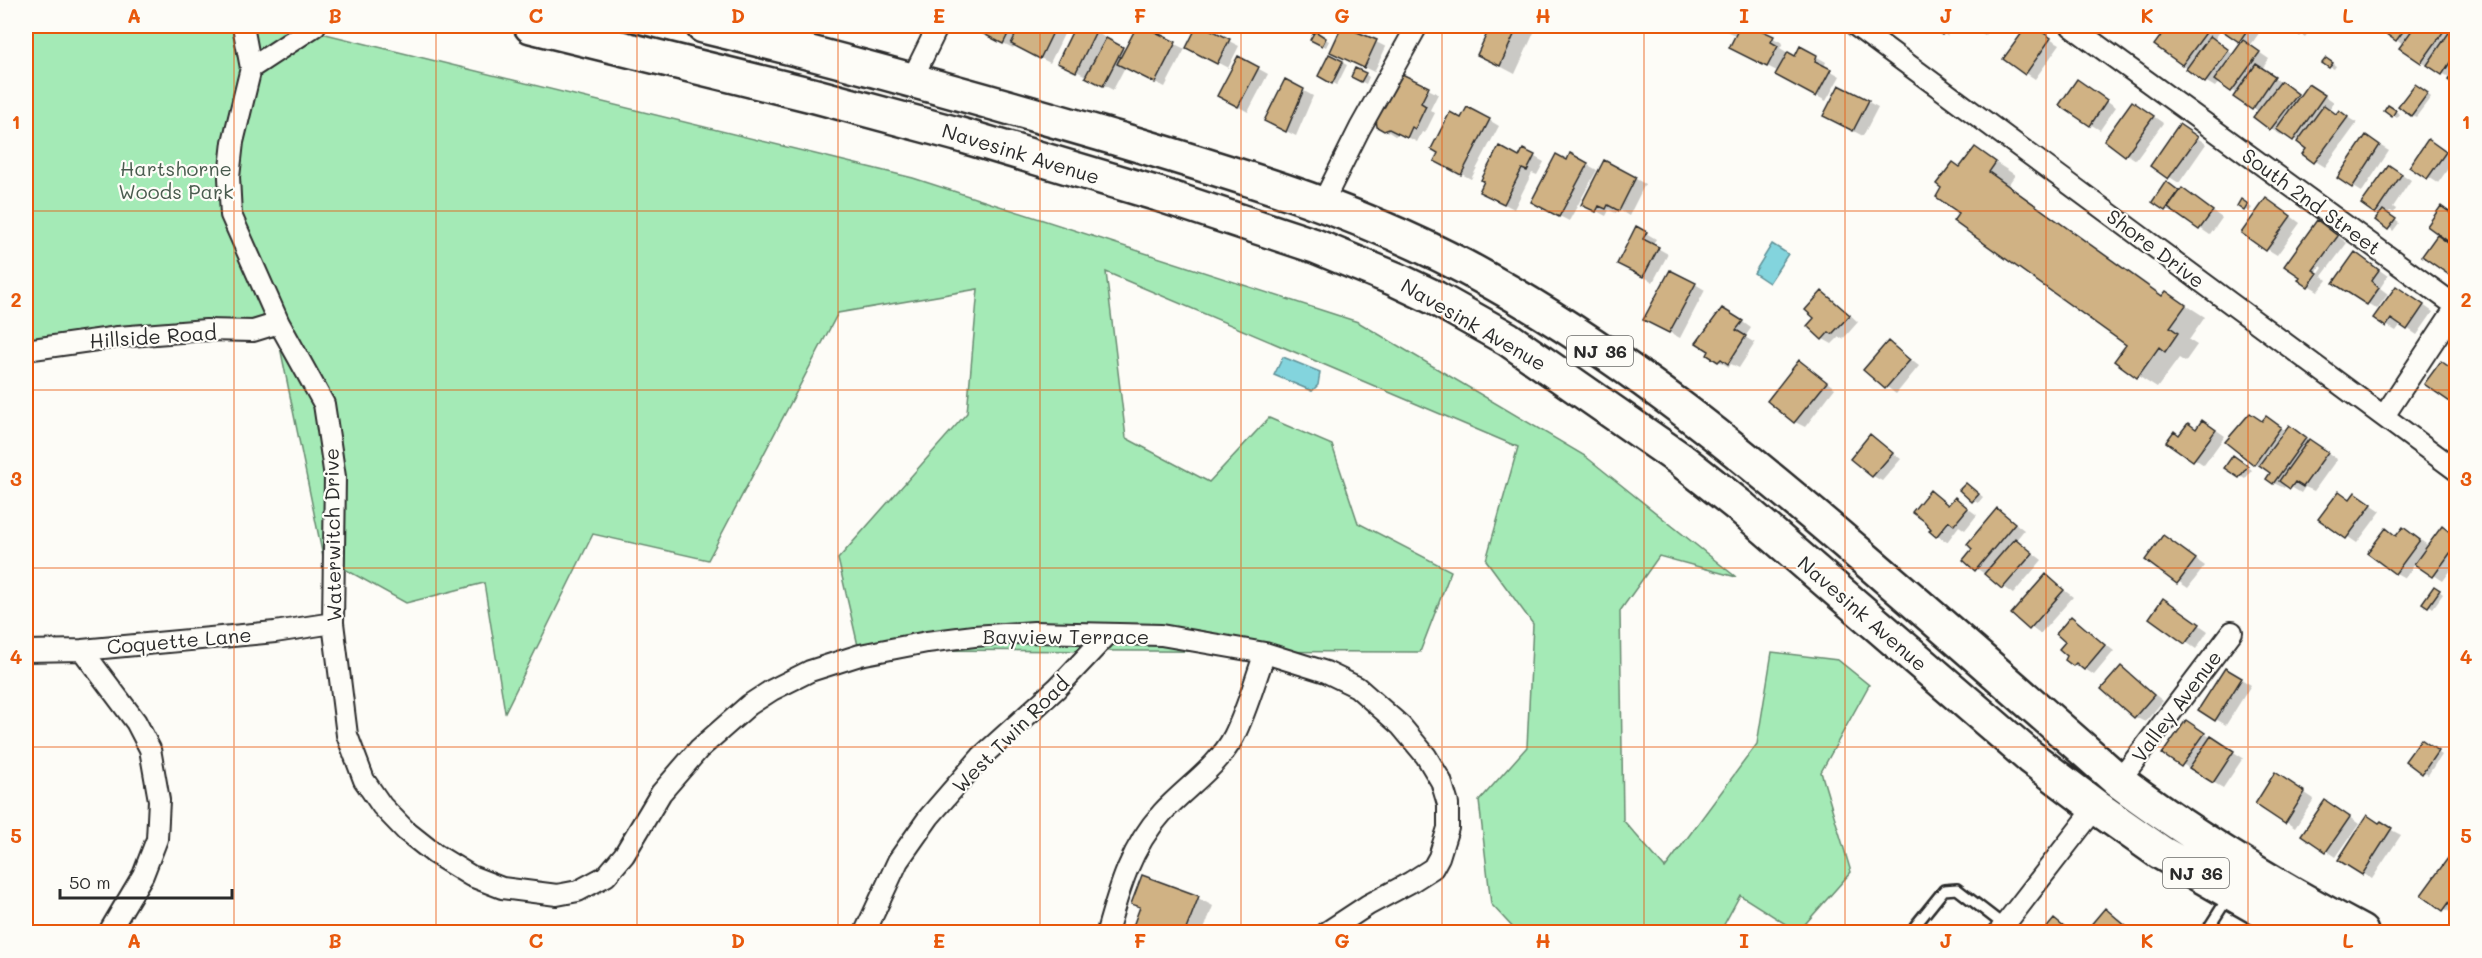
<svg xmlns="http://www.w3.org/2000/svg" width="2482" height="958" font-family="Mali,sans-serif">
	<rect width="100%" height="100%" fill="#fdfcf7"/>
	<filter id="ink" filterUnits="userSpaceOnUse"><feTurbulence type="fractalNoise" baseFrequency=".0167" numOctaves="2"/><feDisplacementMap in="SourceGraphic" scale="12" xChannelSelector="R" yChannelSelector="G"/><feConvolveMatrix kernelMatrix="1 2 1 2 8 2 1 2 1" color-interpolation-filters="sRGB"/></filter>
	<g filter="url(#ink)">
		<path fill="#a4eab6" stroke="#688a70" stroke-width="1.5" d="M26,26h267l620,152 445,144 227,134 151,121 -77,-21 -39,55 3,209 42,48 92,-124 15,-92 66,8 31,25 -48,87 30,100 -53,60 -58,-37 -20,37h-203l-26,-28 -12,-103 48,-54 6,-123 -47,-64 32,-113 -412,-175 20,166 83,44 60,-64 63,27 26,78 93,48 -31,81 -561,-2 -21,-91 129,-146 11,-124 -140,24 -130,247 -115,-26 -88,178 -21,-129 -78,20 -83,-46 -45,-220 -252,5z"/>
		<path fill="#83d4dd" stroke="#609096" stroke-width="1.5" d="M1772,244l16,10 -19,29 -15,-10z
			M1283,357l37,15 -2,13 -6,6 -38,-16z"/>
		<path fill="#0003" fill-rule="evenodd" d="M974,26h84l8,4 -16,33 -35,-18 -2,3 -30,-15z
			M1077,26h6l13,6 30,19 13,-25 46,23 -20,38 -40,-20 -12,23 -54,-28z
			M1199,26l40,20 -11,22 -40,-21z
			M1344,26l42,21 -12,25 -42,-20z
			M1475,26h62l-22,48 -36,-19 11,-24z
			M1715,26h34l34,17 -3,5 16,10 5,-10 25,14 -2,5 16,9 -14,25 -39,-21 -8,-8 -38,-19 -4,-17z
			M1931,26h23l-7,10z
			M1970,26h36l-4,6 -11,-6 -6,9z
			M2028,26l32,18 -25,35 -30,-20z
			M2170,26h54l-10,14 20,15 9,-12 -18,-13 4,-4h35l-14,20 19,13 -7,10 39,27 17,-5 16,11 -5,8 8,5 2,-3 18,11 -32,44 -21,-13 4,-6 -25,-16 -2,3 -10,-6 -16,-12 4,-5 -22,-18 -18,-12 -4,5 -10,-6 -49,-36z
			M2289,26h24l-8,11z
			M2379,26h63l13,8 1,50 -5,-6 -30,-16 -18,-18z
			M1315,34l14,7 -3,6 -14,-8z
			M1330,56l17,9 -10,20 -17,-10z
			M1239,58l29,16 -20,38 -20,-11z
			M2330,62l6,4 -2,3 -4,-2z
			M1365,74l4,3 -3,7 -13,-7z
			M1286,81l27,15 -17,40 -20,-10z
			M1839,87l39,20 -15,29 -29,-15z
			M2087,87l29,20 -16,23 -10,-6z
			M2420,88l11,9 -15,20 -4,-2z
			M1428,89l10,5 -8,16 5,3 -10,20 -3,-1 -5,10 -17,-9 -5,3 -16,-10 8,-19z
			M2389,107l11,7 -3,4 -11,-7z
			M2142,108l21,15 -27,37 -30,-20z
			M1462,120h27l10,6 -28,53 -25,-13z
			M2189,132l17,12 -27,39 -27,-17z
			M2376,143l13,8 -27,41 -10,-6z
			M2438,147l14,9 3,-4 1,1v8l-2,-1 -16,23 -27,-17z
			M1975,149l40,26 -7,10 156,111 3,-3 38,24 -16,23 8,5 -12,17 -6,-4 -22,30 -19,-12 -10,-32 -167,-131v-45z
			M1524,151l20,11 -7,13 -5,-2 -18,36 -23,-12z
			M1570,155l27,15 -28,51 -27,-14z
			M1605,162l40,22 -16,32 -11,-7 -2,4 -7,-3 -3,6 -15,-8z
			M2399,172l12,8 -18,27 3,2 -2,4 -4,-2 -2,3 11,9 -6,8 -17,-19z
			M2171,186l10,7 11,3 30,22 -12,17 -38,-26 -2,3 -4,-2z
			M2242,201l10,7 -3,4 -10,-6z
			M2276,205l24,18 -23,32 -10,-6z
			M1637,228l19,11 -4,6 16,9 -15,28 -34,-19z
			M2327,228l20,15 -25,33 5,4 -9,11 -18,-11zM2321,266l2,2 -12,17h-4z
			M2437,237l19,12v29l-32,-23z
			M2365,260l23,16 -8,12 8,6 -11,15 -10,-6z
			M1695,284l10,6 -25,48 -35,-19z
			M1823,293l9,5 26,24 -15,17 -4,-2 -7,7 -9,-5 -7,-21z
			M2406,293l27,19 -16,23 -16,-11 -5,7 -10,-6z
			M1733,315l18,13 -6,9 10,6 -16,25 -8,-4 -2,3 -10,-6z
			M1889,343l30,23 -23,28 -31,-24z
			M1799,362l36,26 -30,39 -10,-5z
			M2266,417l20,14 13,2 38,26 -23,32 -9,-4 -4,6 -15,-9 -2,4 -10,-5 -2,-10 -17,-9 8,-42z
			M2212,427l13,9 -21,29 -36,-24 29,-11z
			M1871,436l30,23 -19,22 -9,-5z
			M2238,460l14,10 -7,9 -19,-12z
			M1971,487l12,10 -5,6 -5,-3z
			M1930,492l20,14 5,-7 22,16 -12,15 -6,-4 -12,16 -16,-11z
			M2356,494l25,17 -24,32 -37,-25 31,-18z
			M1998,510l26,20 -8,10 26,20 -29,34 -48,-34z
			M2443,528l13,9v26l-13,18 -27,-18 -11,15 -9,-5 1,-36 16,-2 16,11z
			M2173,543l32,23 -17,22 -41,-28z
			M2046,576l27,21 -33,37 -27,-20z
			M2435,588l8,6 -10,14 -8,-6z
			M2173,606l35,25 -12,18 -45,-31z
			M2072,618l42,33 -20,24 -9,-6 -1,2 -17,-12 3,-3 -3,-14z
			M2121,668l42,33 -18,21 -10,-5z
			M2226,670l25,15 -25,40 -26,-15z
			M2196,728l47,30 -20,30 -58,-34z
			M2425,744l16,11 -13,20 -21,-14z
			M2286,780l28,19 -19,29 -9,-6z
			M2335,807l24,17 -23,33 -33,-23z
			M2376,822l25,13 -29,44 -9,-5z
			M2449,860l7,5v47l-2,3 -31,-21z
			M1198,898l15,8 -10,26h-55l-13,-7z
			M2105,910l10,6 20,16h-40z"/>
		<path fill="#d0b284" stroke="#2b2b2b" stroke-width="1.5" d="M973,26h39l-9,18 -31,-16z
			M1020,26h36l-16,33 -29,-15z
			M1075,26h11l10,5 -20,41 -19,-9z
			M1137,26h6l33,16 -21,41 -38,-19z
			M1197,26h6l27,13 -13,25 -31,-16z
			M1342,26l35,14 -13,28 -34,-16z
			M1482,26h36l-18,40 -23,-11 12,-26z
			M1740,26h12l22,10 -3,6 7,4 -11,21 -38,-19z
			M1929,26h19l-6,9z
			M2027,26h6l18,12 -26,37 -22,-16z
			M2168,26h43l-29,39 -28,-20z
			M2227,26h23l-11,16 -16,-11z
			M2286,26h21l-7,9z
			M2382,26h25l-11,15 -17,-12z
			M2415,26h28l3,2 -25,35 -22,-15z
			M1315,31l11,7 -4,8 -12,-6z
			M2450,31l6,4v18l-14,22 -15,-10z
			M2210,36l19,14 -24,33 -19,-14z
			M1106,38l17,9 -20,39 -18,-9z
			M2243,40l17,12 -29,40 -17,-12z
			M1800,46l17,9 -2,6 16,8 -15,28 -41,-22 13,-23 7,4z
			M1329,54l14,7 -11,23 -14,-8z
			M1238,56l21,11 -21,40 -21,-11z
			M2326,58l7,5 -4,5 -7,-5z
			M2256,64l19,12 -23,34 -19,-13z
			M1355,68l11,5 -5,9 -10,-5z
			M2456,68v18l-8,-6z
			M1402,74l27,13 -8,16 5,3 -11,23 -3,-2 -5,11 -18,-9 -5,2 -7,-4 -1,-8 3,-6 5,-5 -3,-2 9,-16 3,1z
			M1285,79l19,10 -18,43 -22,-11z
			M2077,79l30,21 -17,26 -31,-21z
			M2281,81l17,13 -28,36 -17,-13z
			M2308,84l17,11 -32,46 -17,-12z
			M2415,84l13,9 -17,23 -13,-10z
			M1839,85l30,15 -16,31 -30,-15z
			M2132,101l22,15 -29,40 -21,-16z
			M2324,105l12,9 3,-4 9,7 -34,46 -12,-9 4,-5 -9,-7z
			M2388,105l8,5 -4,7 -8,-6z
			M1467,107l23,12 -29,56 -27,-14 4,-8 -7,-4 19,-37 11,6z
			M2179,124l19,13 -30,42 -18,-13z
			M2366,135l14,10 -28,43 -15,-10z
			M2428,139l18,13 -19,27 -18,-12z
			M1499,146l20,11 4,-8 12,6 -8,16 -5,-2 -18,35 -25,-12 5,-11 -3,-1z
			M1975,147l21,15 -7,10 173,124 4,-5 20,14 -16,22 8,6 -13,19 -6,-5 -22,31 -23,-17 12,-16 -173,-124 6,-8 -23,-16 5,-9 -5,-4 17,-22 7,5z
			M2454,150l2,1v12l-7,-5z
			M1570,153l18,10 -29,54 -28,-15 25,-48 11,6z
			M1604,160l32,17 -17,34 -11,-6 -2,4 -7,-3 -3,6 -15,-7z
			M2389,165l13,9 -27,40 -14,-10z
			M2166,181l13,10 -14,20 -13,-9z
			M2182,188l31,23 -14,19 -31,-22z
			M2266,198l25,18 -25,35 -25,-18z
			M2241,199l7,5 -4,7 -7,-5z
			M2441,206l15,11v30l-29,-21z
			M2383,210l13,9 -8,11 -13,-10z
			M2317,220l21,16 -25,34 5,3 -10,14 -10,-7 2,-3 -16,-11z
			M1636,226l11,6 -4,7 16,8 -16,30 -26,-13z
			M2437,235l19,14 -1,30 -33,-23z
			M2355,252l24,18 -8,11 8,7 -12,17 -34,-22z
			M1670,270l26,13 -27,50 -26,-13z
			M2396,286l28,19 -17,25 -16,-11 -5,8 -13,-9z
			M1822,291l28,24 -18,19 -3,-2 -7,8 -15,-14 7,-8 -9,-8z
			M1722,308l21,13 -7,9 10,6 -18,28 -7,-5 -3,3 -11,-7 2,-4 -13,-8z
			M1888,341l22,19 -25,29 -22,-19z
			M1799,360l28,22 -33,41 -27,-22z
			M2441,361l15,11v34l-32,-22z
			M2250,413l12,8 4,-5 15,11 -27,38 -29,-23z
			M2202,420l14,10 -23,31 -27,-19 8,-11 5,4 9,-12 8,6z
			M2289,425l17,13 -33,46 -7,-5 4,-6 -11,-8z
			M1870,434l23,19 -21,24 -22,-18z
			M2309,439l19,13 -25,35 -8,-5 -5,7 -11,-8z
			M2233,455l15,11 -9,12 -15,-10z
			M1966,483l13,11 -7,8 -13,-12z
			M1930,490l18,15 7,-8 13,11 -14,17 -5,-4 -13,16 -7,-6 2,-2 -7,-8 -12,-9z
			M2339,491l11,8 5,-7 17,12 -26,35 -28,-20z
			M1997,508l18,15 -40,48 -12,-11 9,-11 -5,-5z
			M2442,526l14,11v8l-23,32 -19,-13z
			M2403,527l17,13 -25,34 -28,-21 19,-25 10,8z
			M2163,535l33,24 -19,25 -32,-24z
			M2015,538l18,15 -31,36 -18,-15z
			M2046,574l18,16 -35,40 -18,-16z
			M2434,586l6,4 -12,17 -6,-4z
			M2163,598l37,26 -15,20 -36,-26z
			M2071,616l34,29 -21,25 -8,-7 -3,3 -8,-6 2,-4 -8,-7 6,-7 -9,-8z
			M2121,666l33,29 -20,23 -33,-29z
			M2225,668l17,10 -27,43 -17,-11z
			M2186,720l19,13 -24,34 -19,-13z
			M2211,736l23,15 -21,32 -24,-15z
			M2421,739l17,12 -16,23 -17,-13z
			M2275,772l30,20 -20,32 -30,-20z
			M2325,800l25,17 -24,35 -25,-17z
			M2367,815l12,8 2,-2 11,7 -30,47 -24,-15z
			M2448,858l8,7 -1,19 1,9 -13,18 -22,-16z
			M1142,875l57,21 -14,36h-34l-18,-6 7,-19 -9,-3z
			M2105,908l23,20 -4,4h-31l1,-1 -5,-4z
			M2054,919l16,13h-27z"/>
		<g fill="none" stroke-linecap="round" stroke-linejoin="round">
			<g stroke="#2b2b2b" stroke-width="14">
				<path id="lane" d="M1915,926l29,-36 13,-1 48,37
					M2206,932l23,-36"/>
			</g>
			<g stroke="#2b2b2b" stroke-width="24">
				<path id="street" d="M243,26l8,42 -18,74 -4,35 2,38 48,108 45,81 11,73 -2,146 14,112 17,45 18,26 24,25 29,23 36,22 31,12 55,7 21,-4 28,-15 18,-21 37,-62 38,-44 50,-44 23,-15 38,-19 50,-16 67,-13 47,-6 60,-4 127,3 104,18 61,19 31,15 44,39 25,30 15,25 7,23v24l-9,29 -6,11 -22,14 -43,23 -41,27
					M1856,26l600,444
					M2071,26l385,280
					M251,68l64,-42
					M912,79l26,-53
					M1322,204l38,-76 57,-102
					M26,350l92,-13 88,-7 47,1 26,-8
					M2384,416l72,-109
					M82,650l54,72 14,27 9,51 -2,39 -14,36 -34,57
					M26,651l56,-1 193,-18 58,-9
					M2119,781l113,-149
					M865,932l33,-71 31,-44 52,-60 76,-69 51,-54
					M1107,932c12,-43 24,-85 55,-119 24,-26 56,-46 72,-77 13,-26 21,-56 31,-83
					M1999,932l97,-125"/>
			</g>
			<g stroke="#2b2b2b" stroke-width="38">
				<path id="highway" d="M531,26l281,69 145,39 201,60 157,52 80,33 40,19 73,41 172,120 62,49 288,249 66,50 64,45 140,80
					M703,26c138,33 275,72 412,112 128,38 257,76 375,143 136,76 258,177 375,278 85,73 170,148 254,222 77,58 157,106 242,151"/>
			</g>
			<use href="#lane" stroke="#fdfcf7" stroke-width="9"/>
			<use href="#street" stroke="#fdfcf7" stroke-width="20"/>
			<use href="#highway" stroke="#fdfcf7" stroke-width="33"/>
		</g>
	</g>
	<path fill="none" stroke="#e8590c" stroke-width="1.5" stroke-opacity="0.55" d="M234,26v906M436,26v906M637,26v906M838,26v906M1040,26v906M1241,26v906M1442,26v906M1644,26v906M1845,26v906M2046,26v906M2248,26v906M26,211h2430M26,390h2430M26,568h2430M26,747h2430"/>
	<g text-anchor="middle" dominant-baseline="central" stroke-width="4.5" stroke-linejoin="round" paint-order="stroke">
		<g fill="#fdfcf7" stroke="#6a6a68" stroke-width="1.5">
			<rect x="1567" y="336" width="66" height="30" rx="4.5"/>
			<rect x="2163" y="858" width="66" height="30" rx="4.5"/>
		</g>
		<g font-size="18" font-weight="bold" fill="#2b2b2b">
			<text x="1600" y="351">NJ 36</text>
			<text x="2196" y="873">NJ 36</text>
		</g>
		<g font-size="20" fill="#2b2b2b" stroke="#fdfcf7">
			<text transform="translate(1021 153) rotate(17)">Navesink Avenue</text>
			<text transform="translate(2312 201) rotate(36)">South 2nd Street</text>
			<text transform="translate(2156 248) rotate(37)">Shore Drive</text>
			<text transform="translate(1474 324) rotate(30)">Navesink Avenue</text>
			<text transform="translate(153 336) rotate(-4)">Hillside Road</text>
			<text transform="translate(332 535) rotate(-91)">Waterwitch Drive</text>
			<text transform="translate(1863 613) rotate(41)">Navesink Avenue</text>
			<text x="1066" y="636">Bayview Terrace</text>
			<text transform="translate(179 640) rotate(-5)">Coquette Lane</text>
			<text transform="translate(2176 706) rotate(-53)">Valley Avenue</text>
			<text transform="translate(1010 734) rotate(-45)">West Twin Road</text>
		</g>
		<g font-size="20" fill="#495b4e" stroke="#fdfcf7">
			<text x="176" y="168">Hartshorne<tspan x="176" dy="23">Woods Park</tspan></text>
		</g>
	</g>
	<rect width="2482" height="958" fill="none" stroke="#fdfcf7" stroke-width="66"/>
	<path d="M60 889v9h172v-9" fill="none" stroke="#2b2b2b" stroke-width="3"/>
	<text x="69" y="889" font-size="18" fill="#2b2b2b" stroke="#fdfcf7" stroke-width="4.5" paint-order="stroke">50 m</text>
	<rect x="33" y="33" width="2416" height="892" fill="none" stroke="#e8590c" stroke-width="2"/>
	<g font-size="20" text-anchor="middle" font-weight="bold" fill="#e8590c">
		<text x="134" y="23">A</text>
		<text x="335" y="23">B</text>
		<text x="536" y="23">C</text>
		<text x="738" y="23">D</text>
		<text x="939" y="23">E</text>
		<text x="1140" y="23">F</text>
		<text x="1342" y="23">G</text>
		<text x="1543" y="23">H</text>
		<text x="1744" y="23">I</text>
		<text x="1946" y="23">J</text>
		<text x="2147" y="23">K</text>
		<text x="2348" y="23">L</text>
		<text x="16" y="129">1</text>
		<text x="2466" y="129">1</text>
		<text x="16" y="307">2</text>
		<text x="2466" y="307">2</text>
		<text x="16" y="486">3</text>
		<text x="2466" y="486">3</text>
		<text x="16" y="664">4</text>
		<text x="2466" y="664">4</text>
		<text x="16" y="843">5</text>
		<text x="2466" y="843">5</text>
		<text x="134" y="948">A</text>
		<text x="335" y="948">B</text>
		<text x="536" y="948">C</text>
		<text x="738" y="948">D</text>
		<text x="939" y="948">E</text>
		<text x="1140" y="948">F</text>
		<text x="1342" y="948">G</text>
		<text x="1543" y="948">H</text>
		<text x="1744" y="948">I</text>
		<text x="1946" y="948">J</text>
		<text x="2147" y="948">K</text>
		<text x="2348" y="948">L</text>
	</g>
</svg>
